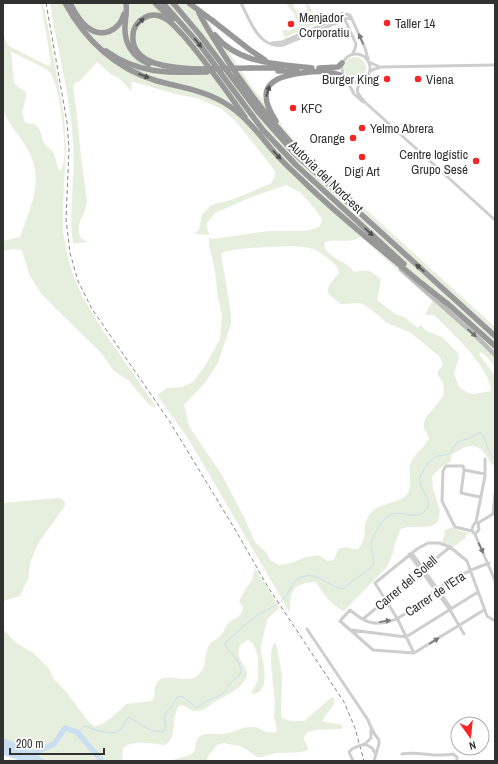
<svg xmlns="http://www.w3.org/2000/svg" width="498" height="764" font-family="'Archivo Narrow',sans-serif">
	<rect width="100%" height="100%" fill="#fff"/>
	<path fill="#e6efde" fill-rule="evenodd" d="M41,3h2l6,28 15,84 2,30 -3,62v23l3,20 7,25 9,21 22,36 53,76 -8,-3 -20,-24 -15,-10 -12,-17 -60,-59 -13,-21 -7,-24 -8,-1 -11,2v-10l17,-4c11,-31 25,-57 7,-89 -8,-14 -20,-24 -24,-40v-73l6,11 37,19 3,1 2,-2zM11,52c4,1 36,17 38,19 4,6 7,14 8,20 4,14 12,70 4,79l-3,-1 -4,-16 -10,-10 -5,-15 -5,-4 -8,-1c-8,-11 0,-17 0,-29v-2l-8,-5 -4,-5z
		M50,3h141l20,22 43,65 18,20 11,17 24,29 188,171v40l-6,-8 -8,-7 -2,2 16,22v91c-5,-4 -6,-8 -10,-13 -10,-14 -24,-6 -34,2v5l-13,9 -6,7 1,12 7,21 -2,12c-10,9 -26,2 -37,7l-7,17 -1,7 -6,14 -43,44c-13,-6 -21,-17 -28,-29 -24,1 -26,9 -26,31l-101,-173 -32,-45 10,-7 15,-1 11,-5 12,-16 15,-27 2,-24 -4,-17 -3,-27 -6,-26v-10l-15,-1 5,-4 3,-16 9,-9 20,-5 39,-16 5,-7v-6l-37,-47 -16,-15 -25,-11 -22,-4 -41,-12 -3,1 1,4 -1,4 -11,-12 -8,-4 -15,-13 -17,19 -5,2 -2,3 4,29 4,42 6,44c-1,15 -12,20 -7,36l7,5 -14,2c-5,-35 3,-68 0,-103 -3,-47 -16,-92 -23,-138zM286,185l15,8 14,16 7,10 -1,4 -2,4 -13,4h-37l-57,8 -2,-1 -3,-11v-4l8,-10 34,-15zM361,237l71,64 -7,14h9c16,16 56,52 57,76l-17,3 -6,-1 -9,-6 -5,-13 5,-17 -1,-4 -16,-16 -15,-6 -7,-6 -2,3 -14,-11 -9,-3 -18,-14 4,-20c-10,-11 -14,-10 -27,-8 -6,-11 -25,-13 -30,-26l1,-4c12,-4 25,2 36,-5zM289,246c21,1 25,1 41,14 5,4 8,7 9,13l-10,12 -1,4v4l6,6 7,5 17,-1 5,1 10,7 14,12 24,10 29,24 3,8 -5,6v5l5,6 1,13 -9,12 -8,9 -3,6v6l5,10c-4,10 -16,16 -19,27 -2,10 4,25 -6,32 -11,8 -27,6 -35,18 -8,11 0,22 -11,34h-6l-5,-2 -9,2 -4,11 -6,1 -10,-6 -12,2 -15,6 -11,2 -10,-5 -4,-8 -11,-10 -11,-25 -22,-42 -32,-47 -6,-23 21,-22 13,-20 13,-39v-9l-3,-20 -7,-41c10,-7 54,-7 68,-8z
		M286,3h6l6,11 9,-5 -2,-6h3l5,9 -13,6 3,7 23,-11 1,3 -8,3 -1,3 -32,14 -2,-1 -2,-5 5,-2 1,2 12,-5 -7,-14h-1z
		M344 68a11 11 0 1 1 22 0a11 11 0 1 1-22 0Z
		M58,498l4,1 3,3v4l-26,36 -8,18 -3,19 -8,17 -17,5v-98z
		M452,527l5,3 13,3 -5,3 1,2 -13,9 -11,-4 3,-11 -2,-1z
		M255,568l25,40c-4,3 -9,7 -12,11 -1,1 -6,24 -7,27 0,14 13,48 -10,48l7,-14v-23l-5,-13 -5,-4 -8,5c-5,16 6,18 7,29 0,12 -25,24 -34,29 -6,4 -9,8 -16,8 -7,1 -10,-6 -17,-6 -10,10 -1,32 -15,40 -12,-1 -32,-6 -42,3l-1,13h-78v-2l-30,-17 -11,-4v-109l12,13 18,11 15,14 6,12 13,14 22,29 5,4 6,-1 11,-7 15,-14 26,-3c4,-6 1,-13 5,-18 7,-13 28,2 40,-7 12,-10 6,-21 12,-31 3,-4 9,-6 12,-10 4,-4 4,-10 9,-13 6,-5 12,-5 13,-15l-4,-5 5,-11 8,-11z
		M274,643l2,1 1,3 5,28 -1,40 1,3 9,3h13l28,-24 2,1c3,10 -10,14 -11,23l2,1 17,3 1,3c-8,4 -37,-3 -39,10 0,4 4,7 4,12 -8,4 -23,2 -32,3 -6,1 -12,5 -19,4l-11,-8 -7,-3 -16,-3 -6,2 -9,11 -1,5h-37l22,-7c5,-5 2,-12 7,-17 6,-6 17,-2 24,-3 10,-1 20,-8 30,-7 10,1 13,8 23,5 2,-5 -1,-10 -2,-15 0,-5 1,-11 1,-16 -1,-15 -8,-46 -1,-58z"/>
	<path fill="#c9def0" d="M3,738l11,4 30,17v2h-22l-19,-6z"/>
	<g fill="none" stroke-linecap="round" stroke-linejoin="round">
		<path stroke="#c9def0" stroke-width="1" d="M77,732l8,-6c8,3 28,11 35,4 3,-3 5,-9 9,-13 11,7 20,15 35,15l2,-4c-4,-17 0,-12 7,-24 2,-3 3,-5 5,-8l5,1 14,11c7,-7 13,-8 21,-12 7,-3 9,-8 13,-13 2,-4 7,-5 9,-9 4,-10 -10,-21 -15,-29l2,-4c10,-8 18,-17 28,-24 8,-6 18,-9 26,-16 8,-6 9,-18 19,-23 18,-10 35,15 45,10 1,-1 2,-3 4,-4 7,-7 15,-10 22,-16 7,-7 -1,-15 0,-23 1,-6 5,-14 9,-20 14,-24 32,-1 45,-14 11,-11 -9,-23 -5,-34 3,-7 10,-18 17,-21 4,-1 8,0 12,-2 4,-3 5,-9 9,-12 3,-2 8,-2 11,-4 4,-2 7,-4 11,-6 8,6 5,20 15,27"/>
		<path stroke="#c9def0" stroke-width="5.5" d="M26,755l12,-4 16,-7 11,-16 12,4 25,29"/>
		<path stroke="#cecece" stroke-width="3" d="M241,3c9,18 18,46 42,42l68,-28
			M342,13l14,31 -1,5 -2,4
			M351,17l14,31 3,11
			M272,43l10,-1 61,-26 3,-2 4,1
			M342 68a14 14 0 1 1 28 0a14 14 0 1 1-28 0Z
			M369,62l11,5
			M370,71l10,-4 115,-2
			M347,80l7,14 9,8
			M363,80c-11,11 -4,15 4,24l128,116
			M464,470l-1,-4h-17l-3,5 -1,30 13,26 17,4
			M464,470l-3,23 19,4
			M464,470l21,4
			M493,514l2,-20
			M476,522l9,-46v-17
			M476,522l2,1 1,7 -4,4 -3,-3c0,-4 1,-6 4,-9z
			M478,523l15,-9
			M475,534c6,16 14,31 20,47
			M409,554l41,56 1,-2 -39,-55
			M450,610l14,24
			M484,610l-70,43 -41,-3 -33,-29 10,-11c6,5 12,10 19,12 27,7 47,-18 67,-32 17,-12 33,-20 53,-27
			M363,619l87,-72
			M307,629l61,91c3,9 6,14 11,20 1,5 -4,15 -5,21
			M351,630l55,7 72,-45
			M414,653l-17,-35 -22,-35 42,-34 11,-6h11l11,4 17,14 20,55 8,5
			M371,730v8l-6,6 7,4 3,5
			M402,754c17,-3 34,4 51,0l4,3v4
			M353,761l-4,-9 3,-3 4,-2"/>
		<path stroke="#bbb" stroke-width="4.5" d="M401,269l74,66 20,20"/>
		<path stroke="#989898" stroke-width="5.5" d="M65,3c20,37 51,66 92,78 22,6 46,9 66,21 21,12 36,32 51,50 8,9 17,18 26,26 26,26 55,50 84,74 21,18 43,36 65,53
			M70,3c4,8 9,18 17,24 15,12 32,4 37,-13
			M126,3c1,7 0,14 -1,22 -1,18 7,32 24,39
			M155,3l17,17
			M163,3l37,42 63,85 33,35 108,99
			M173,3l27,32 58,77 37,42 200,182
			M199,13c6,12 13,23 20,34 30,49 68,95 110,134
			M213,21l37,29 15,10
			M215,35c23,29 63,29 97,33
			M106,51c32,23 63,22 101,21
			M251,68h31
			M319,68l19,-1 4,-4
			M195,69c-21,-1 -65,-3 -62,-34 0,-7 5,-14 11,-17 6,-4 14,-4 20,0 7,3 13,11 18,16 23,26 43,55 63,83
			M278,71h19
			M276,121c-21,-32 -7,-44 26,-48 15,-2 29,-3 43,4
			M339,190l20,18
			M447,303l48,43"/>
		<path stroke="#868686" stroke-width="1" stroke-dasharray="4 3" stroke-linecap="butt" d="M46,3l21,119 2,27 -3,70 4,34 8,28 14,28 78,113 66,109 32,56 76,115 11,26 9,33"/>
		<path stroke="#cecece" stroke-width="3" d="M356,747l9,-3"/>
		<path stroke="#989898" stroke-width="5.5" d="M189,3l24,18
			M195,69l56,-1"/>
	</g>
	<defs><path id="oneway-solid" d="M-6-.8H1V-3.2L6.5 0L1 3.2V.8H-6Z"/></defs>
	<g fill="#505050">
		<use href="#oneway-solid" transform="translate(140 22) rotate(-45)"/>
		<use href="#oneway-solid" transform="translate(198 43) rotate(52)"/>
		<use href="#oneway-solid" transform="translate(144 76) rotate(21)"/>
		<use href="#oneway-solid" transform="translate(268 91) rotate(-73)"/>
		<use href="#oneway-solid" transform="translate(277 155) rotate(47)"/>
		<use href="#oneway-solid" transform="translate(369 232) rotate(42)"/>
		<use href="#oneway-solid" transform="translate(420 268) rotate(-138)"/>
	</g>
	<g fill="#787878">
		<use href="#oneway-solid" transform="translate(361 39) rotate(-114)"/>
		<use href="#oneway-solid" transform="translate(481 548) rotate(65)"/>
		<use href="#oneway-solid" transform="translate(385 621) rotate(-9)"/>
		<use href="#oneway-solid" transform="translate(434 641) rotate(-32)"/>
	</g>
	<use fill="#6f6f6f" href="#oneway-solid" transform="translate(472 333) rotate(42)"/>
	<g fill="#f72526" stroke="#fff" stroke-width="1.5">
		<circle cx="387" cy="23" r="4"/>
		<circle cx="291" cy="24" r="4"/>
		<circle cx="387" cy="79" r="4"/>
		<circle cx="418" cy="79" r="4"/>
		<circle cx="293" cy="108" r="4"/>
		<circle cx="362" cy="128" r="4"/>
		<circle cx="353" cy="138" r="4"/>
		<circle cx="362" cy="157" r="4"/>
		<circle cx="476" cy="161" r="4"/>
	</g>
	<g text-anchor="middle" dominant-baseline="central" stroke-width="4" stroke-linejoin="round" paint-order="stroke">
		<g font-size="13" fill="#313131" stroke="#fff" text-anchor="start">
			<text x="299" y="17">Menjador<tspan x="299" dy="15">Corporatiu</tspan></text>
			<text x="395" y="23">Taller 14</text>
			<text x="379" y="79" text-anchor="end">Burger King</text>
			<text x="426" y="79">Viena</text>
			<text x="301" y="108">KFC</text>
			<text x="370" y="128">Yelmo Abrera</text>
			<text x="345" y="138" text-anchor="end">Orange</text>
			<text x="468" y="154" text-anchor="end">Centre logístic<tspan x="468" dy="15">Grupo Sesé</tspan></text>
			<text x="362" y="171" text-anchor="middle">Digi Art</text>
		</g>
		<g font-size="13" fill="#313131" stroke="#fff">
			<text transform="translate(326 177) rotate(44)">Autovia del Nord-est</text>
			<text transform="translate(406 583) rotate(-40)">Carrer del Solell</text>
			<text transform="translate(435 594) rotate(-34)">Carrer de l'Era</text>
		</g>
	</g>
	<rect width="498" height="764" fill="none" stroke="#313131" stroke-width="8"/>
	<g transform="translate(470 736) rotate(165)"><circle r="19" fill="#ffffff" stroke="#adadad"/>
	<path d="M0-3L7 15L0 10L-7 15Z" fill="#f72526"/>
	<text y="-6" font-size="11" font-weight="bold" text-anchor="middle" fill="#313131">N</text>
	</g>
	<path d="M10 748v6h94v-6" fill="none" stroke="#313131" stroke-width="2"/>
	<text x="16" y="748" font-size="12" fill="#313131" stroke="#ffffff" stroke-width="3" paint-order="stroke">200 m</text>
</svg>
